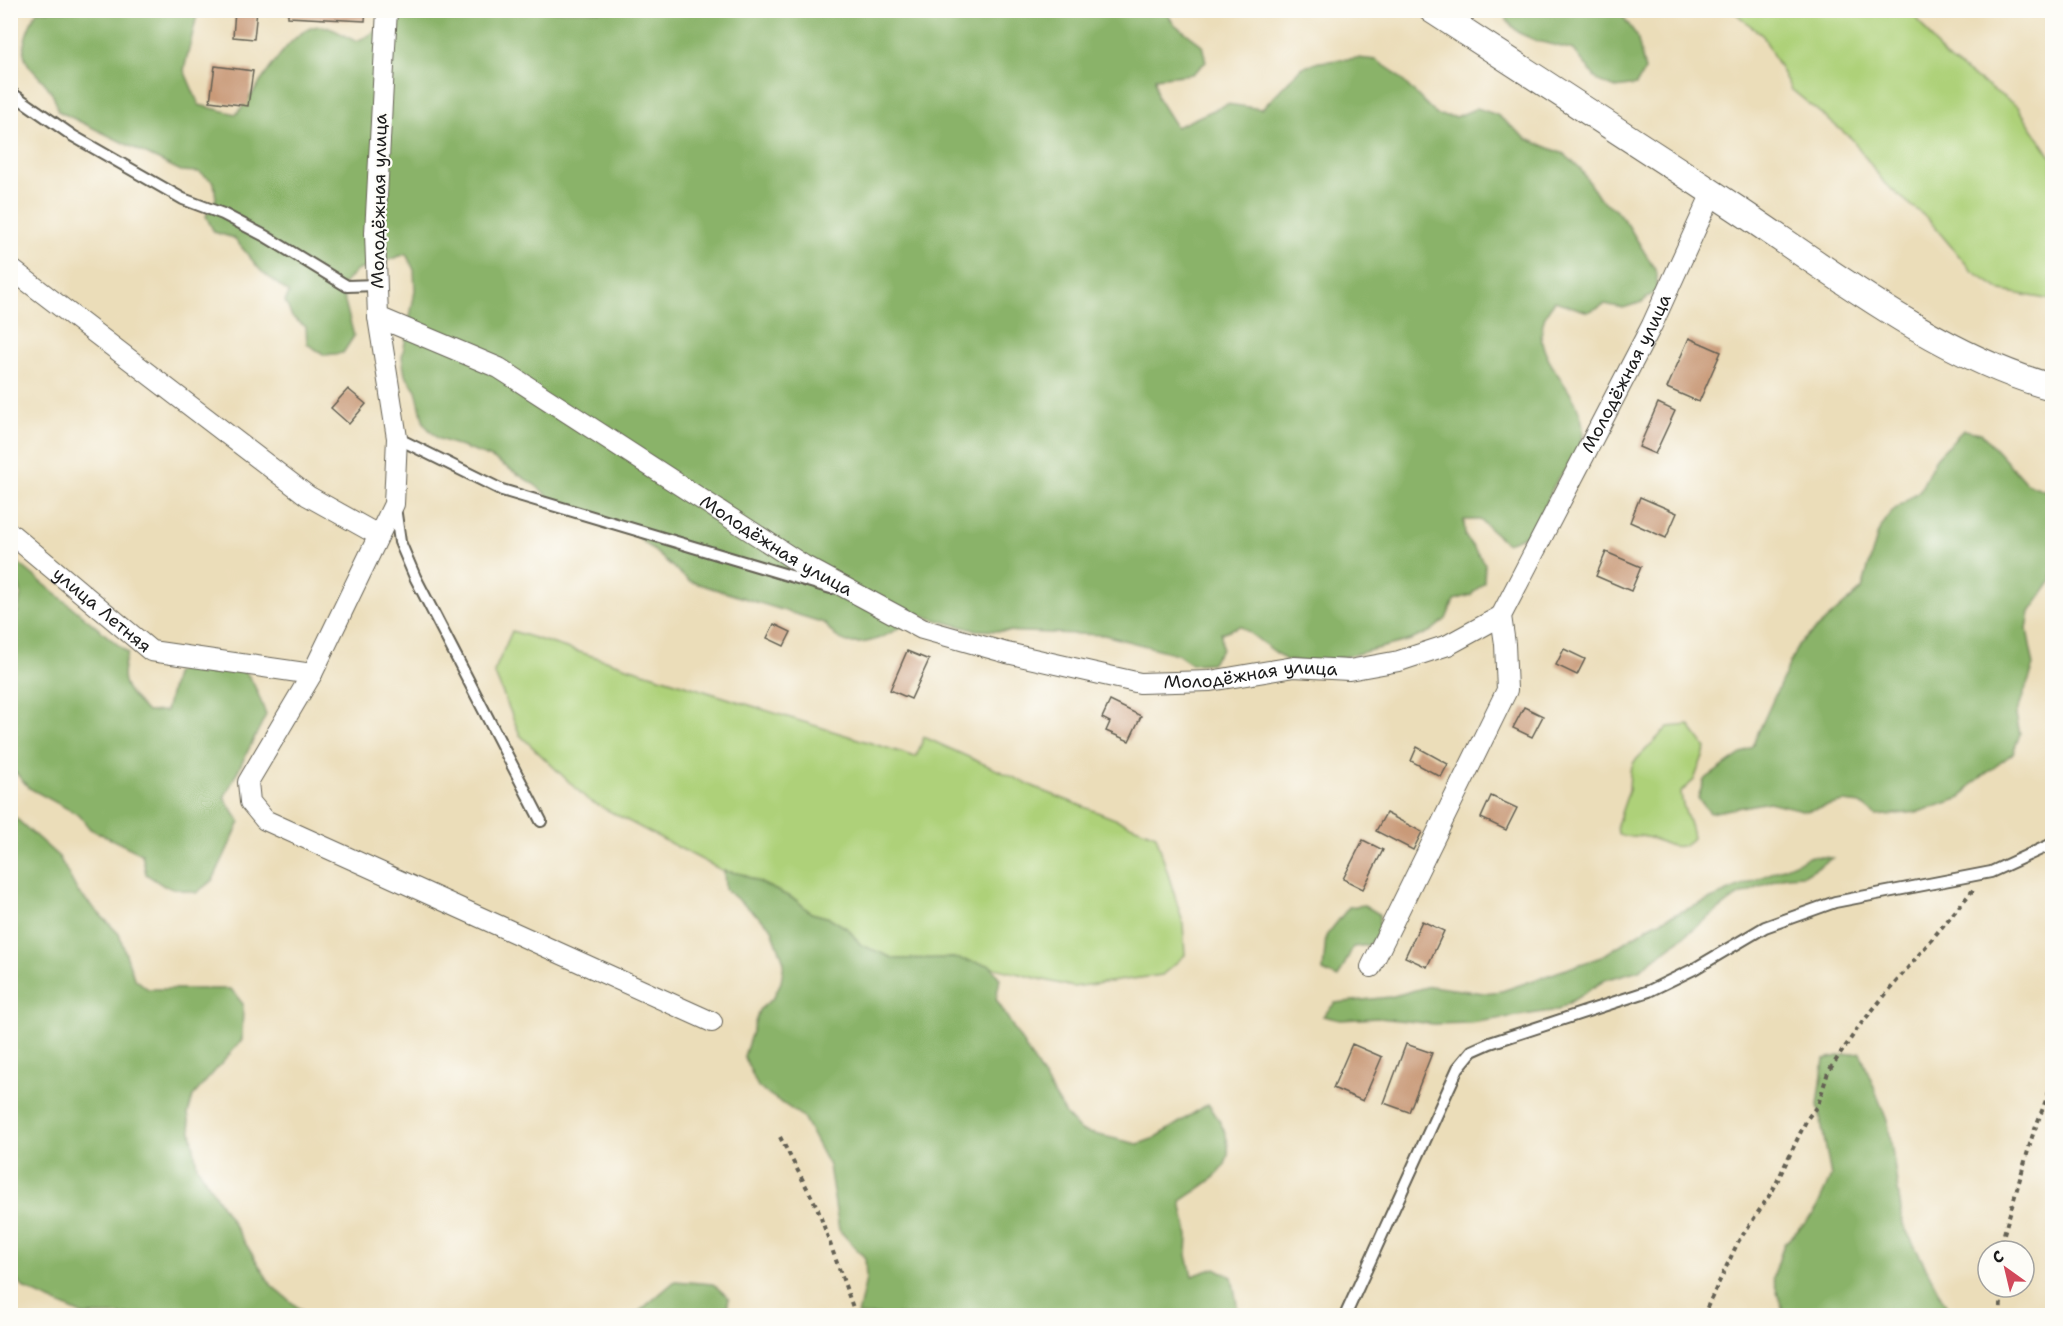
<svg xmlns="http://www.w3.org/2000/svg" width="2063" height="1326" font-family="'Shantell Sans',sans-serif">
	<rect width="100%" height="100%" fill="#fdfcf7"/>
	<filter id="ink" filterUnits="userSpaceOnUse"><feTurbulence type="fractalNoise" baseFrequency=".0167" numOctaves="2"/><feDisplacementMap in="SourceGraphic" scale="12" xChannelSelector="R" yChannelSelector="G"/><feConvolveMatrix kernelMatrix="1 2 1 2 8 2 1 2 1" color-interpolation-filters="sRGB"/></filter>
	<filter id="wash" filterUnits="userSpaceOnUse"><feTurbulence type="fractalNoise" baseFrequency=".008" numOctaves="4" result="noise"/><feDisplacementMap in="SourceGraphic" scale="24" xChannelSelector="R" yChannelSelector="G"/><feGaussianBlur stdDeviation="1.35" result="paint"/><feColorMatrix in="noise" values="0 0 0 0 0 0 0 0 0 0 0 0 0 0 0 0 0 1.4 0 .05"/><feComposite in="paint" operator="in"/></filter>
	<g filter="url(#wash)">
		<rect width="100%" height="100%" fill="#ebddb9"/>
		<path fill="#aed179" stroke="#65764a" stroke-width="1.5" d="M1733,11h179l32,45 74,51 34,51v142l-50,-9 -31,-21 -43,-51 -43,-35 -33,-45 -61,-50 -28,-53z
			M512,631l404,126 8,-20 122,55 110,43 27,88 2,32 -23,20 -89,12 -120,-29 -58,1 -34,-14 -13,-16 -18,-11 -19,-5 -15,-13 -54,-26 -19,-3 -135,-71 -68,-65 -26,-63z
			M1689,725l17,23 -12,32 -13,12c1,20 10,28 12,46 -16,18 -29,2 -47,-1 -11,-3 -17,2 -28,-3l-1,-9 12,-35 1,-19 4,-9 34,-35z"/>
		<path fill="#8ab369" stroke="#536842" stroke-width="1.5" d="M37,11h161l-14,59 15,35 37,9c23,-22 53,-90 86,-88 10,1 24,11 34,15 15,-6 29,-12 30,-30h780l7,12 29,22 4,17 -14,12 -37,4 2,19 19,30 51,-23 35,5 39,-41 18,-6 39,-4 18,2 18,12 43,43 19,2 21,-9 20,7 30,24 37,15 16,14 19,30 16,11 13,16 29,48v17l-15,12 -19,6 -18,-4 -17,8 -33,-11c-43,52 29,81 28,132 -1,25 -24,38 -32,59 -12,28 -13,43 -45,51l-26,-23h-16l1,16 20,28 -1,18 -13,13 -17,5 -8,19 -15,12 -20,9 -94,24 -31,-4 -46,-34 -19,7 1,16 -11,14 -19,1 -15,-10 -73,-19 -130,-5 -55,-15c-20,14 -57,40 -82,22 -5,-3 -9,-10 -13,-14l-135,-42 -58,-50 -67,-21 -29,-25 -43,-27 -55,-20 -13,-14 -8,-34 -11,-15 -3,-18 13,-66 -1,-21 -8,-16 -50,17 -15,16 13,49 -11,17 -18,2 -18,-11 -1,-17 -14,-10 -7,-16 4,-8 -28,-22 -27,-33 -20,-6 -8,-16 10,-17 -2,-17 -15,-10 -18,-1 -123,-60c-9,-48 -57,-34 -21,-100z
			M1506,11h113l18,25 8,34 -9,15 -20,3 -18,-7 -24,-31 -37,-9 -18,-8 -13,-13z
			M1963,430l18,3 45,50 26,10v88l-22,31 -3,17 7,37 -18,49 4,19 -7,19 -42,32 -10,13 -43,14 -42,4 -15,-12 -18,-2 -37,9 -37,-9 -59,11 -12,-15 6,-18 48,-34 46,-101 64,-56 16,-56 12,-20 30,-23 16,-32z
			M11,557l117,96c-12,31 -1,37 19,59l19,-1 9,-37 29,-23c45,17 46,20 62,64l-42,83 16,24 -27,58 -17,13 -32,-7 -18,-12 -4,-20 -52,-25 -11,-14 -50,-27 -13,-15 -5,-2v-153l7,-6 3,-19z
			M10,813l49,44 19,35 41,42 15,44 14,11h83l12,15 -1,36 -49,56 -5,18 9,52 75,120 35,29h-224l-58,-26 -14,-15z
			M1811,856l22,2 -29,17 -18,1 -50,21 -97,73 -34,10 -47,30 -88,13 -36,1 -55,-6 -39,2 -17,-4 12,-13 55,-6 40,-11 54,7 18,-2 99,-34 54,-34z
			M724,871l18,3 54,26 15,13 19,5 18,11 13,16 34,14 58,-1 37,7 10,14 -4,20 71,117 14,15 57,13 17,-6 53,-34c13,17 30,44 14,65 -9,13 -29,23 -41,32l7,35 -1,19 5,21 23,-8 17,9 7,38h-381l8,-36 -1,-21 -26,-28 -10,-64 -26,-49 -45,-30 -14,-31 15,-46 14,-12 8,-16 3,-20 -13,-35 -46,-38z
			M1364,905l15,9v19l-10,12 -16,2 -15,31 -15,-7 3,-35 23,-29z
			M1860,1052l28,71 15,101 48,91h-167l-11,-37 11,-34 30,-30 17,-38 -13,-71 6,-46z
			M675,1281l38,3 16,14 -3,17h-91z"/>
		<g id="blocks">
			<path fill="#c99a78" d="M235,10h22l-3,29 -21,-2z
				M288,10h78l-1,11 -77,-4z
				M215,66l38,5 -5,35 -38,-5z
				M1689,338l32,14 -22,50 -32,-14z
				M348,389l18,15 -17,20 -18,-16z
				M1658,403l17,8 -20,43 -16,-7z
				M1640,497l37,16 -11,25 -36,-16z
				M1606,552l35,15 -10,24 -35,-15z
				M774,624l17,8 -7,14 -17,-8z
				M1564,649l21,10 -8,16 -21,-10z
				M907,651l22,9 -18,39 -21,-9z
				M1110,701l31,15 -12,25 -23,-10 4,-9 -8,-4z
				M1524,707l19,9 -11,21 -19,-9z
				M1417,747l31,17 -7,13 -30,-16z
				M1491,796l26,12 -11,22 -25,-12z
				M1386,813l36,19 -9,18 -37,-19z
				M1363,840l20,10 -20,39 -20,-10z
				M1422,921l22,10 -17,36 -22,-10z
				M1352,1044l30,13 -19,44 -30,-13z
				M1406,1044l26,9 -23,59 -25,-9z"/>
		</g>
	</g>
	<g filter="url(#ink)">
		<use href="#blocks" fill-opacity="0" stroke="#646053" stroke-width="1.5"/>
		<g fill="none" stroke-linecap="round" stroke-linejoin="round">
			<g stroke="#646053" stroke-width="14">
				<path id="service" d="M10,92l63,44 110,63 40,15 42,22 82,50 29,-1
					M397,438l105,52 329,98
					M395,507l5,35 15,35 126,244
					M1345,1316l113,-248 14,-17 18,-8 159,-52 45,-22 71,-42 70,-25 156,-30 61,-28"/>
			</g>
			<g stroke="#646053" stroke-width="22">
				<g id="minor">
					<path id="s1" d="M387,10l-12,223 3,84 121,51 304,197 119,64 85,24 133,30 70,-2 84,-14 55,3 50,-9 49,-16 53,-29"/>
					<path d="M10,268l298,228 70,39"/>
					<path d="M378,317l19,121 -3,66 -82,170 -64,108 2,20 15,18 447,202"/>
					<path id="s2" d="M10,533l141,118 161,23"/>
					<path id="s3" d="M1371,967l136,-277 -2,-46 -4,-28 151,-291 60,-132"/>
				</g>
			</g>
			<g stroke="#646053" stroke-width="28">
				<path id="tertiary" d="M1432,10c102,67 204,132 305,199 94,63 206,149 315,178"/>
			</g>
			<path stroke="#646053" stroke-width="4" stroke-dasharray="4.5 4.5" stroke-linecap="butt" d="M780,1137l37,70 39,109
				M1999,1251l33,-114 20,-53
				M1703,1316l35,-74 35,-52 34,-71 11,-14 10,-33 32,-47 113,-135
				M2000,1316l2,-29"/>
			<use href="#service" stroke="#fff" stroke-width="10"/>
			<use href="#minor" stroke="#fff" stroke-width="20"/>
			<use href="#tertiary" stroke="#fff" stroke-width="26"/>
		</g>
	</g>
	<g text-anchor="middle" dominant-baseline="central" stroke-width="4.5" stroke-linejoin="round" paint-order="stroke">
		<g font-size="18" fill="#1c1c1c" stroke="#fdfcf7">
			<text transform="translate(379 201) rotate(-89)">Молодёжная улица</text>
			<text stroke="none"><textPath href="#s3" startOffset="656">Молодёжная улица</textPath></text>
			<text stroke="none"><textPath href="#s1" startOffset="768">Молодёжная улица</textPath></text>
			<text stroke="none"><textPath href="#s2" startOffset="120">улица Летняя</textPath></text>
			<text stroke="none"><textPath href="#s1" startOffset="1272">Молодёжная улица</textPath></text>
		</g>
	</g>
	<rect width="2063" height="1326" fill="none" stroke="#fdfcf7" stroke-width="36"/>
	<g transform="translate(2006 1269) rotate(326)"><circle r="28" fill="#fdfcf7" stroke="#a3a29f" stroke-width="1.5"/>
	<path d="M0-4.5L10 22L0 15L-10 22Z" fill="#d1495b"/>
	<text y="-9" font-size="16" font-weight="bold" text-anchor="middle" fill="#1c1c1c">С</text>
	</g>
</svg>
